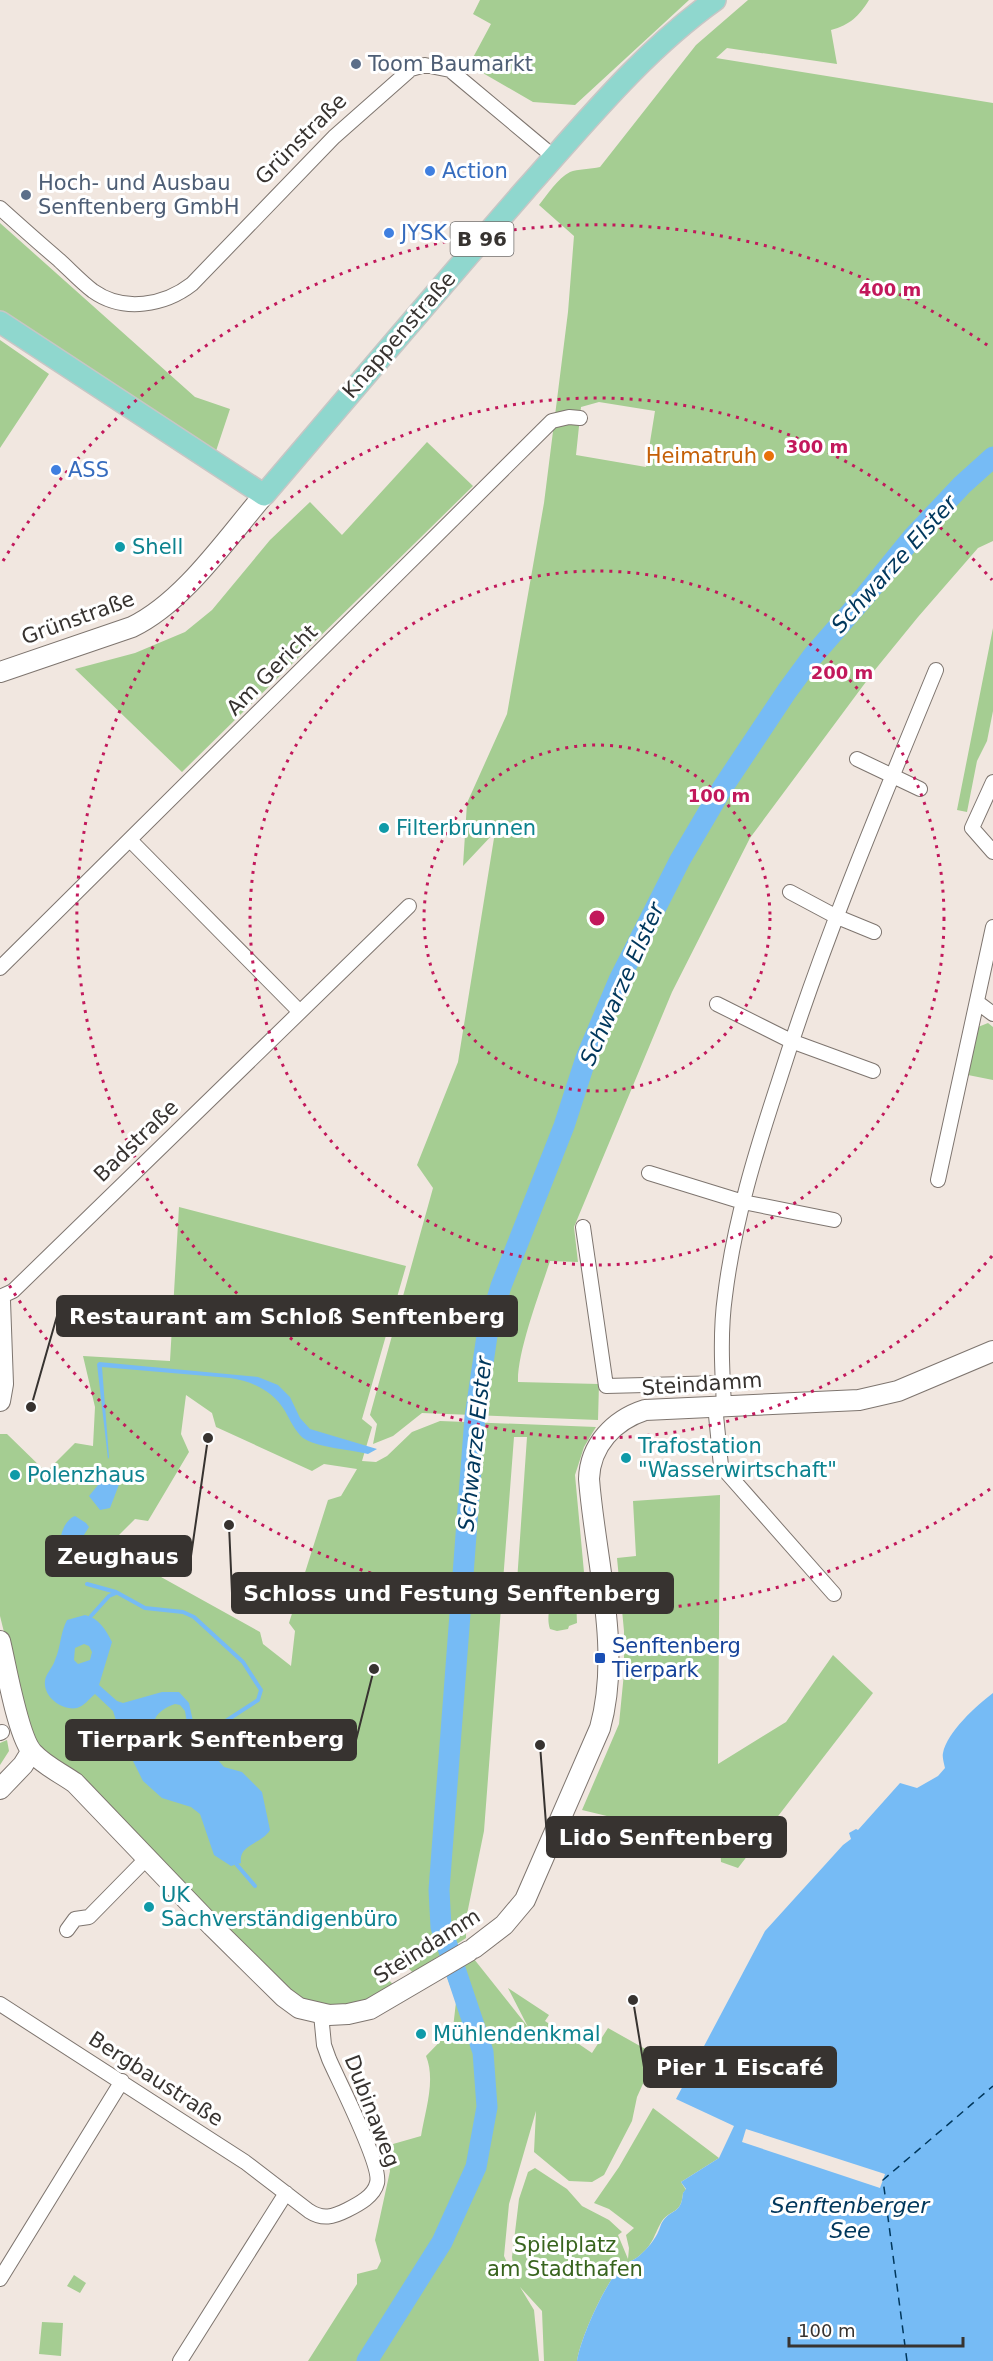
<svg xmlns="http://www.w3.org/2000/svg" width="993" height="2361" font-family="'DejaVu Sans',sans-serif">
	<rect width="100%" height="100%" fill="#f1e7e0"/>
	<path fill="#a5cd92" fill-rule="evenodd" d="M480,0h209l-114,105 -42,-3 -64,-37 22,-41 -18,-10z
		M748,0h121c-10,16 -19,25 -38,30l6,34 -110,-16 -11,10 277,45v438l-15,7 -60,69 -44,54 -124,167 -78,154 -98,235 4,35 -28,-1c-10,31 -33,91 -32,121l81,2 -1,36 -176,-7 -29,23 -20,8 4,-20 -7,-9 63,-227 -16,-23 41,-103 37,-230 -32,34 4,-63 40,-89 37,-211 24,-191 6,-76 -35,-31c8,-10 19,-27 31,-33 7,-3 21,-3 30,-5l96,-122zM599,402l56,9 -9,56 -70,-12 5,-48z
		M0,223l195,174 35,12 -16,48 -214,-140z
		M0,340l49,34 -49,74z
		M427,442l46,44 -291,286 -107,-103 60,-16 50,-21 27,-22 58,-70 40,-38 32,33z
		M993,628v83l-6,30 -10,20 -10,51 -10,-2z
		M988,1023l5,4v53l-25,-5 10,-48z
		M179,1207l227,59 -44,153 10,8 -10,34 14,1 11,-6 25,-24 28,-11 156,6 -12,20 -9,28 11,119 -70,2 11,-159h-13l-30,394 -18,88v19l-53,35 -8,-9 -17,15 9,10 -44,20 -49,-5 -264,-250 -13,-29 -27,-109v-182h7l39,38 29,-29 18,3 2,-39 -12,-51 87,5zM186,1395l26,18 4,14 96,44 12,-7 33,5 -16,27 -13,4 -39,123 6,8 -4,35 -28,-22 -3,-12 -117,-65 -10,7 -34,-19 36,-36 13,2 41,-69 -8,-18z
		M720,1495l-2,269 68,-42 47,-67 40,38 -135,175 -17,-6 -1,-18 -79,5 -1,-25 -58,-14 37,-86 5,-51v-42l-7,-73 19,-2 -3,-55z
		M549,1597h27l1,26 -8,3 -1,3 -11,2 -7,-2c-4,-12 1,-20 -1,-32z
		M7,1740l2,11 -9,14v-22z
		M474,1959l54,68 -20,-39 41,27 -4,6 47,32 16,-25 48,27 -19,42 -5,24 -28,54 -12,7 -23,-1 -35,-29 2,-41 -27,93 -5,52 11,24 -3,-23 7,-58 9,-27 7,-4 32,21 15,17 27,14 13,12 -4,3 10,24 1,-11 -3,-13 8,-7 -25,-19 -15,-6 25,-36 34,-59 66,50 -38,24 5,8 -3,3c-2,22 -11,15 -21,28 -8,13 -8,23 -23,35 -6,5 -13,6 -19,12 -16,18 -39,69 -43,93h-33l-2,-50 -22,-24 14,23 5,51h-231l49,-77v-10l20,-5 4,-8 -6,-21 15,-69 -4,-25 35,-10c4,-25 15,-56 5,-80l27,-28 3,-26 -9,-25z
		M74,2275l12,8 -6,10 -13,-7z
		M42,2322l21,1 -2,33 -22,-2z"/>
	<path fill="#76bbf5" fill-rule="evenodd" d="M99,1362l159,15 20,8 12,12 10,21 10,11 67,20 -9,5c-16,-4 -53,-7 -65,-16 -8,-7 -13,-18 -18,-27 -12,-20 -33,-30 -55,-33l-128,-11 7,90 -1,2 -11,-95z
		M111,1478l8,1 1,3 -10,26 -10,2 -11,-14 9,-11z
		M75,1516l11,7 3,4 -24,38c-9,-12 -6,-43 10,-49z
		M85,1615c14,3 21,15 27,27l-13,43 18,16 6,2 39,-11h17l10,11 5,23 14,9v10l4,8 12,14 18,5 20,20 8,38c-8,14 -32,14 -29,33l-10,3 -17,-11 -14,-41 -9,-7 -29,-9 -19,-17 -21,-42 -9,-28 -18,-17c-6,5 -11,12 -18,14 -15,3 -34,-11 -32,-27 0,-6 8,-14 10,-21 6,-13 5,-27 12,-40zM84,1644l5,2 3,6 -2,8 -12,4 -4,-4 1,-12zM175,1704l5,1 5,6 2,12 -19,8 -11,-3 -3,-5c1,-10 12,-16 21,-19z
		M993,1693v668h-416c4,-24 27,-75 43,-93 6,-6 13,-7 19,-12 8,-7 16,-16 20,-26 1,-2 2,-7 4,-9 9,-13 18,-6 20,-28l3,-4 -5,-7 38,-24 15,-32 -58,-27 89,-168 78,-86 8,-6 -2,-6 7,-4 2,1 42,-47 17,5 21,-12 7,-8c-1,-5 -3,-11 -2,-15 4,-21 34,-48 50,-60z"/>
	<path fill="#f1e7e0" d="M746,2129l139,45 -5,14 -138,-46z"/>
	<g fill="none" stroke-linecap="round" stroke-linejoin="round">
		<path stroke="#76bbf5" stroke-width="4" d="M87,1584l29,8 29,16 38,4 11,5 49,45 18,28 -3,10 -43,28 -7,7
			M91,1616l18,-20 7,-3
			M237,1865l18,21"/>
		<path stroke="#76bbf5" stroke-width="21" d="M367,2361l75,-119 34,-75 11,-60 -4,-55 -42,-125 -2,-37 36,-473 13,-88 13,-43 63,-160 22,-68 33,-78 61,-120 43,-73 64,-96 25,-34 53,-61 48,-59 49,-52 31,-28"/>
		<path stroke="#00375c" stroke-width="1.5" stroke-dasharray="8 6" stroke-linecap="butt" d="M907,2361l-24,-181 110,-94"/>
		<g stroke="#7e756f" stroke-width="16">
			<path id="street" d="M0,208c20,18 39,35 59,52 11,10 22,22 34,31 31,22 72,14 99,-7l142,-147 77,-68 14,-4 25,5 104,87
				M857,759l63,30
				M993,782l-21,46 21,24
				M130,840l170,172
				M790,892l45,24 39,16
				M0,968l552,-547 17,-4 11,1
				M977,1002l16,12
				M717,1004l74,37 82,30
				M649,1173l94,29 91,18
				M938,1180l55,-253
				M583,1227l23,159 118,-3
				M0,1297l13,-6 396,-385
				M715,1405l6,61 113,128
				M724,1405c-2,-35 -4,-74 1,-109 9,-74 31,-145 54,-215 44,-140 101,-275 157,-411
				M0,1733l2,-1
				M67,1930l8,-11 14,-2 58,-59
				M0,2004l245,158 64,49c14,9 24,6 38,-1 12,-6 27,-14 30,-27 5,-18 -39,-103 -48,-124l-5,-14 -3,-31
				M0,2279l122,-198
				M180,2361l106,-168"/>
		</g>
		<g stroke="#7e756f" stroke-width="22">
			<path id="secondary" d="M0,672l132,-45c52,-25 95,-89 132,-132
				M0,1301l3,83 -3,17
				M0,1641c6,24 18,97 33,112 12,13 28,20 42,30l137,143 72,71 15,11 30,7 19,-1 22,-5 99,-58
				M0,1789l23,-24 8,-13
				M474,1948l30,-23 21,-25 75,-172c22,-78 -5,-170 -11,-249 1,-34 25,-59 56,-69l214,-10 39,-9 95,-40"/>
		</g>
		<g stroke="#c7c6c5" stroke-width="24">
			<path id="primary" d="M0,322l264,173c87,-102 173,-204 261,-305 59,-66 117,-138 190,-190"/>
		</g>
		<use href="#street" stroke="#fff" stroke-width="14"/>
		<use href="#secondary" stroke="#fff" stroke-width="20"/>
		<use href="#primary" stroke="#8fd7ce" stroke-width="21"/>
	</g>
	<g fill="none" stroke="#c2185b" stroke-width="3" stroke-dasharray="3 6">
		<circle cx="597" cy="918" r="173"/>
		<circle cx="597" cy="918" r="347"/>
		<path d="M992 1256A520 520 0 1 1 992 580"/>
		<path d="M990 1489A693 693 0 0 1 3 1275M3 561A693 693 0 0 1 990 347"/>
	</g>
	<g fill="#5c6f8a" stroke="#fff" stroke-width="2">
		<circle cx="356" cy="64" r="6"/>
		<circle cx="26" cy="195" r="6"/>
	</g>
	<g fill="#3f7fe0" stroke="#fff" stroke-width="2">
		<circle cx="430" cy="171" r="6"/>
		<circle cx="389" cy="233" r="6"/>
		<circle cx="56" cy="470" r="6"/>
	</g>
	<circle fill="#e8710a" stroke="#fff" stroke-width="2" cx="769" cy="456" r="6"/>
	<g fill="#0f9aa8" stroke="#fff" stroke-width="2">
		<circle cx="120" cy="547" r="6"/>
		<circle cx="384" cy="828" r="6"/>
		<circle cx="626" cy="1458" r="6"/>
		<circle cx="15" cy="1475" r="6"/>
		<circle cx="149" cy="1907" r="6"/>
		<circle cx="421" cy="2034" r="6"/>
	</g>
	<rect fill="#1a4fb4" stroke="#fff" stroke-width="2" x="594" y="1652" width="12" height="12" rx="3"/>
	<g text-anchor="middle" dominant-baseline="central" stroke-width="6" stroke-linejoin="round" paint-order="stroke">
		<rect fill="#fff" stroke="#73706e" stroke-width="1.5" x="450.5" y="222" width="63" height="34" rx="4.5"/>
		<g font-size="20" font-weight="bold" fill="#373330">
			<text x="482" y="239">B 96</text>
		</g>
		<g font-size="21" fill="#4e5e75" stroke="#fff" text-anchor="start">
			<text x="368" y="64">Toom Baumarkt</text>
			<text x="38" y="183">Hoch- und Ausbau<tspan x="38" dy="24">Senftenberg GmbH</tspan></text>
		</g>
		<g font-size="21" fill="#373330" stroke="#fff">
			<text transform="translate(301 139) rotate(-45)">Grünstraße</text>
			<text transform="translate(399 335) rotate(-49)">Knappenstraße</text>
			<text transform="translate(78 618) rotate(-20)">Grünstraße</text>
			<text transform="translate(272 670) rotate(-45)">Am Gericht</text>
			<text transform="translate(136 1141) rotate(-44)">Badstraße</text>
			<text transform="translate(702 1384) rotate(-4)">Steindamm</text>
			<text transform="translate(427 1946) rotate(-32)">Steindamm</text>
			<text transform="translate(156 2079) rotate(33)">Bergbaustraße</text>
			<text transform="translate(372 2111) rotate(69)">Dubinaweg</text>
		</g>
		<g font-size="21" fill="#366cbe" stroke="#fff" text-anchor="start">
			<text x="442" y="171">Action</text>
			<text x="401" y="233">JYSK</text>
			<text x="68" y="470">ASS</text>
		</g>
		<g font-size="21" fill="#c56008" stroke="#fff" text-anchor="end">
			<text x="757" y="456">Heimatruh</text>
		</g>
		<g font-size="21" fill="#0d838f" stroke="#fff" text-anchor="start">
			<text x="132" y="547">Shell</text>
			<text x="396" y="828">Filterbrunnen</text>
			<text x="638" y="1446">Trafostation<tspan x="638" dy="24">"Wasserwirtschaft"</tspan></text>
			<text x="27" y="1475">Polenzhaus</text>
			<text x="161" y="1895">UK<tspan x="161" dy="24">Sachverständigenbüro</tspan></text>
			<text x="433" y="2034">Mühlendenkmal</text>
		</g>
		<g font-size="21" fill="#164399" stroke="#fff" text-anchor="start">
			<text x="612" y="1646">Senftenberg<tspan x="612" dy="24">Tierpark</tspan></text>
		</g>
		<g font-size="21" fill="#38641e" stroke="#fff">
			<text x="565" y="2245">Spielplatz<tspan x="565" dy="24">am Stadthafen</tspan></text>
		</g>
		<g font-size="22" font-style="italic" fill="#00375c" stroke="#fff">
			<text transform="translate(894 564) rotate(-48)">Schwarze Elster</text>
			<text transform="translate(622 984) rotate(-66)">Schwarze Elster</text>
			<text transform="translate(475 1444) rotate(-84)">Schwarze Elster</text>
			<text x="850" y="2205">Senftenberger<tspan x="850" dy="25">See</tspan></text>
		</g>
	</g>
	<circle cx="597" cy="918" r="9" fill="#c2185b" stroke="#fff" stroke-width="3"/>
	<g font-size="18" text-anchor="middle" font-weight="bold" fill="#c2185b" stroke="#fff" stroke-width="6" stroke-linejoin="round" paint-order="stroke">
		<text x="890" y="296">400 m</text>
		<text x="817" y="453">300 m</text>
		<text x="842" y="679">200 m</text>
		<text x="719" y="802">100 m</text>
	</g>
	<path fill="none" stroke="#373330" stroke-width="2" d="M31 1407L57 1316M208 1438L191 1556M229 1525L232 1593M374 1669L356 1740M540 1745L547 1837M633 2000L644 2067"/>
	<g fill="#373330" stroke="#fff" stroke-width="2">
		<circle cx="31" cy="1407" r="6"/>
		<circle cx="208" cy="1438" r="6"/>
		<circle cx="229" cy="1525" r="6"/>
		<circle cx="374" cy="1669" r="6"/>
		<circle cx="540" cy="1745" r="6"/>
		<circle cx="633" cy="2000" r="6"/>
	</g>
	<g fill="#373330" stroke="#373330" stroke-width="2">
		<rect x="57" y="1296" width="460" height="40" rx="6"/>
		<rect x="46" y="1536" width="145" height="40" rx="6"/>
		<rect x="232" y="1573" width="441" height="40" rx="6"/>
		<rect x="66" y="1720" width="290" height="40" rx="6"/>
		<rect x="547" y="1817" width="239" height="40" rx="6"/>
		<rect x="644" y="2047" width="192" height="40" rx="6"/>
	</g>
	<g font-size="22" text-anchor="middle" font-weight="bold" fill="#fff">
		<text x="287" y="1324">Restaurant am Schloß Senftenberg</text>
		<text x="118" y="1564">Zeughaus</text>
		<text x="452" y="1601">Schloss und Festung Senftenberg</text>
		<text x="211" y="1747">Tierpark Senftenberg</text>
		<text x="666" y="1845">Lido Senftenberg</text>
		<text x="740" y="2075">Pier 1 Eiscafé</text>
	</g>
	<path d="M789 2337v9h174v-9" fill="none" stroke="#373330" stroke-width="3"/>
	<text x="798" y="2337" font-size="18" fill="#373330" stroke="#ffffff" stroke-width="4.5" paint-order="stroke">100 m</text>
</svg>
